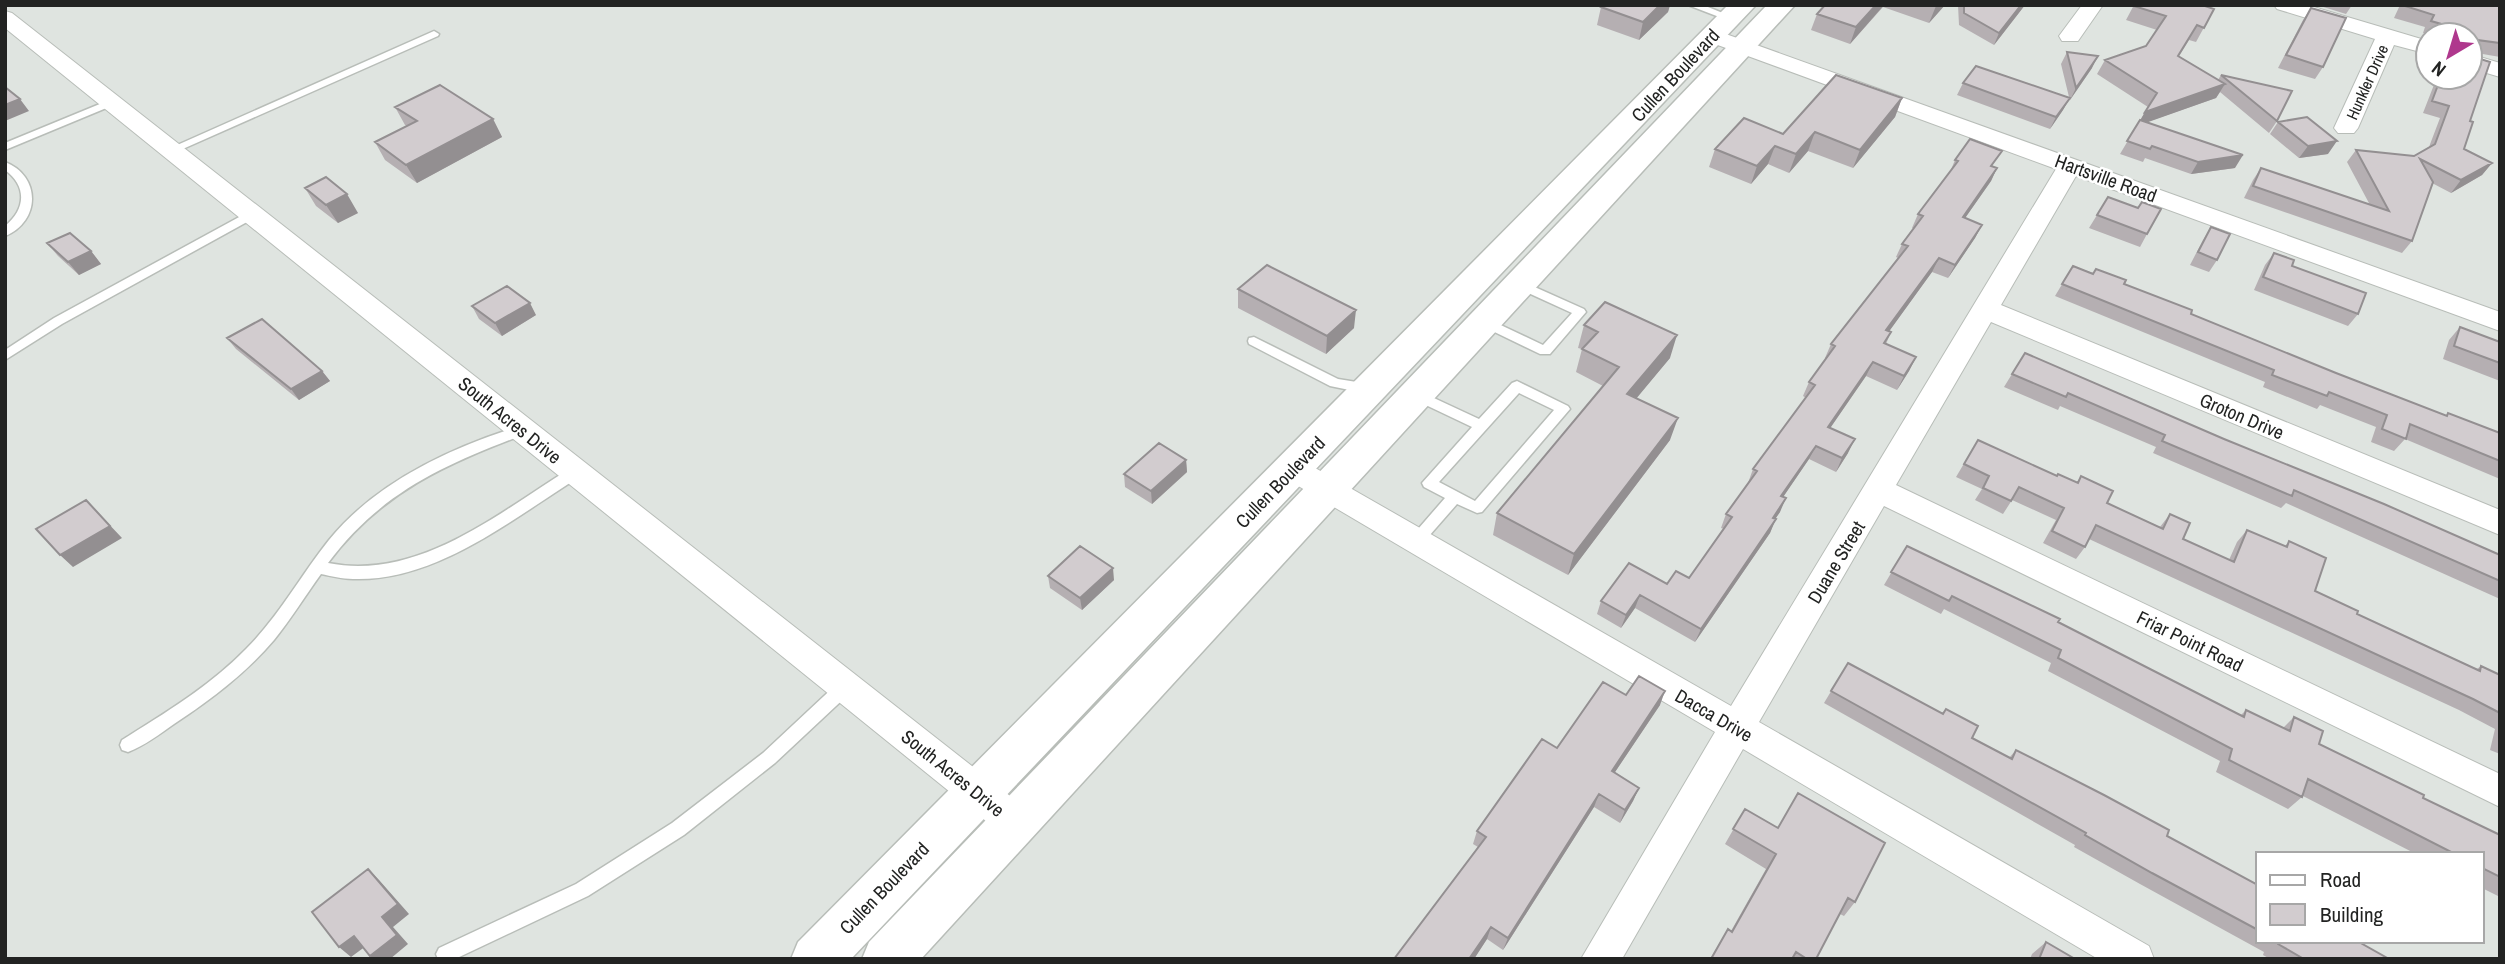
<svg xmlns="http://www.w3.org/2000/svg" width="2505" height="964" font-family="'Archivo Narrow',sans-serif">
	<rect width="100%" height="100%" fill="#dfe4e0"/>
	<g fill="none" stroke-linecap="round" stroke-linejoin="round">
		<g stroke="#b8bdb8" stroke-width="3">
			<path id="lane" d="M1688,5h15l32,13 -8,2z
				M434,31l5,3 -1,2 -262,116h-8l-2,-2z
				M112,99l4,1v4l-111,46v-7z
				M5,162c36,14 36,59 0,74v-10c21,-17 22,-40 0,-56z
				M252,210l4,1v6l-194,107 -57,36v-10l49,-32z
				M1519,280l65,29 2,3 -36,42h-10l-60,-29 -2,-3 2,-3h8l55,26 29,-32 -57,-26 -2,-3 2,-3z
				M1254,337l84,42 31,5 7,5 -7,5 -39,-8 -81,-42 -1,-3 1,-3z
				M1517,381l51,25 2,3 -88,103 -5,1 -20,-9 -35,40h-10l-2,-4 2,-4 33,-38 -21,-11 -2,-4 50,-56 -61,-29 -2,-3 2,-3h10l58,27 33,-36zM1519,393l35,17 -79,91 -36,-19z
				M523,425l5,2 2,3 -2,3c-82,31 -146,58 -200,130 91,18 170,-50 243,-95h10l2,4 -2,4c-68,42 -144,106 -228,103 -11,0 -22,-3 -32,-5 -16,22 -30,45 -47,66 -29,34 -64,60 -100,84 -14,10 -30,22 -46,28l-6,-2 -2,-5 2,-5c43,-27 88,-54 124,-91 33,-33 55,-74 83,-109 48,-59 123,-93 194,-115z
				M845,680l6,2 2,5 -2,5 -76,71 -91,72 -96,61 -133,63h-17l-2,-5 3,-6 137,-64 96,-61 91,-70 76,-71z"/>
		</g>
		<g stroke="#b8bdb8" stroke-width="2">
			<path id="street" d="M2082,5h21l-25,36h-16l-3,-5z
				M2274,5h33l121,36v13l-34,-9 -36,83 -4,5h-16l-4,-5 41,-89 -98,-30z
				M5,11l7,2 1016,797 5,12 -5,12 -13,5 -13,-5 -997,-806z
				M1712,29l788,283v19l-424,-155 -75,129 499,205v25l-509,-213 -95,163 604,289v33l-616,-301 -125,216 390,224 5,13h-56l-355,-210 -121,210h-41l134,-227 -432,-255 -5,-8 5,-8 10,-3 10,3 428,245 325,-537 -352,-129 -3,-5 3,-5z
				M2470,54l30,9v14l-30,-9z"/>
		</g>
		<g stroke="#b8bdb8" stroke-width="3">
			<path id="primary" d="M1728,5h28l-905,954h-60l7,-17z
				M1767,5h28l-874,954h-59l7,-17z"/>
		</g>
		<use href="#lane" fill="#fff" fill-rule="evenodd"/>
		<use href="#street" fill="#fff" fill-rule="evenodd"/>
		<use href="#primary" fill="#fff" fill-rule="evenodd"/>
	</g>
	<path fill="#b5afb2" d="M1603,5h67l-2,7 -29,28 -42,-15 4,-18z
		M1825,5h120l-16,18 -46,-16 -33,37 -39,-14 6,-16z
		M1958,5h67l-31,40 -35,-20z
		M2134,5l80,4 -18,33 -7,-2 -10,16 39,24 3,-5 56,46 -8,12 -49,-41 -4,6 -69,24 88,46 -44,6 -46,-16 -2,4 -23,-8 28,-47 -51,-33 8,-14 41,-14 11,-16 -31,-10z
		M2317,5h35l-6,9z
		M2400,5h100v52l-23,-4 -7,68 -6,28 28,14 -10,12 -31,18 -19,-10 -20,58 -10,12 -158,-55 9,-18 8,-12 109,37 -23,-43 9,-12 58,6 15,-9 11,-29 -17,-5 14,-36h33v-42h-39l-8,-2 2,-6 -31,-9z
		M2311,8l12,59 -8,12 -37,-11 25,-48z
		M2067,52l25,16 -22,32 -1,-2 -6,12 -13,19 -93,-34 6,-12 106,14 -8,-33z
		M1902,98l-7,19 -42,51 -45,-17 -19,22 -21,-9 -17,20 -42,-17 6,-18 68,-15z
		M395,107l98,12 9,18 -85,46 -32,-23 -10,-18 32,-16 -2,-1z
		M2278,122l50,32 -29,4 -29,-24z
		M1955,160l42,8 -6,13 -26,37 17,7 -7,13 -27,40 -16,-6 -43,59 2,1 -5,12 30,13 -7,14 -12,19 -31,-14 -36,52 18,25 -12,19 -27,-13 -26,38 -3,15 -5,7 -5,14 -75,109 -60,-34 -14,20 -24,-14 4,-13 88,-23 35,-49 -3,-1 5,-14 23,-31h-1l5,-14 53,-71 -3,-2 6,-14 17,-23 -1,-1 6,-14 67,-86 -2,-1 6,-13 11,-16h-1l6,-14 32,-42z
		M305,188l53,25 -20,10 -22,-17z
		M2097,215l50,19 -7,13 -51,-19z
		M2211,227l6,33 -8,12 -19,-7 13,-25z
		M47,243l44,8 10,13 -22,11 -21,-19z
		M2274,253l84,61 -10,12 -94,-36 11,-25z
		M2073,266l51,18 67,30 145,59 109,43 3,-3 52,20v46l-95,-40 -11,12 -23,-9 5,-15 -56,-22 -3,4 -54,-22 2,-5 -210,-86z
		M1238,289l116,39 -28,26 -88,-46z
		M472,306l64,9 -34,21 -23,-17z
		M1584,325l86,33 -34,40 34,42 -102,135 -75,-40 4,-22 106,-127 -27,-14 6,-23 -4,-1z
		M2460,327l40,15v39l-57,-22 6,-19z
		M227,338l95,33 8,10 -31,19 -63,-51z
		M2012,374l212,65 276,116v44l-214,-96 -5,5 -128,-55 3,-6 -96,-41 -2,4 -54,-23z
		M1978,440l79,36 20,6 4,-6 26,27 53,24 10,-13 13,25 46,21 8,-18 10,-12 38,16 4,-5 26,50 42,23 120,55 4,-3 19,9v79l-10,-4 5,-21 -36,-19 -370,-171 -4,8 -9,12 -33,-16 13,-23 -44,-20 -9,14 -28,-14 7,-11 -26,-12z
		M1186,460l1,12 -35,32 -27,-17 -1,-13z
		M1907,546l334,169 5,-5 37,18 11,-11 25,27 104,54 77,37v62l-18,-9v-34h-66l-113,-58 -1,1 -14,12 -72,-37 4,-11 -172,-90 3,-8 -107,-54 -3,5 -57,-29z
		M1048,576l66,4 -32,30 -32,-22z
		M1848,663l94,50 4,-4 26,29 37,20 7,-8 151,86 91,49v56h99l32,18h-119l-7,-4 1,-3 -124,-68 -66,-37 1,-2 -251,-142z
		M1626,695l34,10 -45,67 24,16 -6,13 -13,22 -26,-16 -91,143 -16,-11 -13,20h-80l84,-112 -5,-3 4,-13 80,-83z
		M1798,793l57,109 -11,14 -4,-2 -24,45h-106l18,-30 3,2 35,-62 -41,-25 20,-35 33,19z
		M2046,942l29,17h-45l2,-5z"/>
	<path fill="#938f91" d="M1660,5h10l-2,7 -29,28 4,-18z
		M1876,5h8l-34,39 6,-17z
		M1937,5h8l-16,18 7,-17z
		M2021,5h4l-31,40 5,-12z
		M2098,56l-6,12 -22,32 6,-12z
		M2225,84l-9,14 -79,28 8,-14z
		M1902,98l-7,19 -42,51 7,-18z
		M2070,98l-7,12 -13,19 6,-12z
		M20,99l9,12 -24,10v-16z
		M493,119l9,18 -85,46 -11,-18z
		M1815,132l-7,19 -19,22 7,-19z
		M2337,141l-9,13 -29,4 9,-12z
		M1775,146l-7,18 -17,20 6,-18z
		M2243,155l-8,13 -44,6 7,-12z
		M2492,163l-10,12 -31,18 10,-13z
		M1997,168l-6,13 -35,50 7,-14z
		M347,194l11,19 -20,10 -12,-18z
		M1982,225l-7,13 -27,40 7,-13z
		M91,251l10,13 -22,11 -11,-13z
		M1939,258l-7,14 -52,72 6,-14z
		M530,303l6,12 -34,21 -7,-13z
		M1356,310l-2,18 -28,26 1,-18z
		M1677,335l-7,23 -49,59 6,-23z
		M1916,357l-7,14 -12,19 7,-14z
		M1873,362l-7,14 -44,64 6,-13z
		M322,371l8,10 -31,19 -8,-11z
		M1678,418l-8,22 -102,135 6,-21z
		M1855,439l-7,14 -12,19 6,-14z
		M1816,446l-7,13 -34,50 6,-13z
		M1186,460l1,12 -35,32 -1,-13z
		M1786,498l-6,14 -13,19 6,-13z
		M86,500l36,38 -49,29 -13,-12z
		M1776,519l-6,14 -75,109 6,-13z
		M1113,568l1,12 -32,30 -2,-12z
		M1640,595l-5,13 -14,20 5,-13z
		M1665,691l-5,14 -53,79 5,-13z
		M1639,788l-6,13 -13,22 5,-13z
		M1599,794l-5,13 -91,143 5,-12z
		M368,869l11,11 30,34 -16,13 15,17 -18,15h-16l-4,-3z
		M1491,927l-4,12 -13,20h-5z
		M354,936l12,10 -15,11 -12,-10z"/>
	<path fill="#d2cccf" stroke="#938f91" stroke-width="2" d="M1603,5h57l-17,17 -42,-15z
		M1825,5h51l-20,22 -39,-13z
		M1964,5h57l-22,28 -35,-20z
		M2134,5h68l12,4 -10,19 -7,-3 -19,31 47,28 -80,28 12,-19 -52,-33 41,-14 20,-30 -32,-10z
		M2402,5h98v38l-23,-3v18l13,4 -20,59 3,1 -9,27 28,14 -31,17 -41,-21 13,23 -21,59 -159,-55 8,-18 128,43 -33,-61 58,6 21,-12 14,-38 -17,-5 9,-24h29v-42h-13l2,-6 -28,-8 3,-6z
		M2311,8l35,10 -23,49 -37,-12z
		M2067,52l31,4 -22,32z
		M1976,66l94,32 -14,19 -93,-34z
		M1836,75l66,23 -42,52 -45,-18 -19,22 -21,-8 -18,20 -42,-17 29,-31 39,16z
		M2221,75l71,16 -15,30z
		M440,85l53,34 -87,46 -31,-23 42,-21 -22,-14z
		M5,87l15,12 -15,6z
		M2307,117l30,24 -29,5 -30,-24z
		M2140,120l103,35 -45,7 -46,-16 -2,3 -23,-8z
		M1970,139l32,12 -11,15 6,2 -34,49 19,8 -27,40 -16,-7 -53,72 5,2 -7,11 32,14 -12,19 -31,-14 -45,65 27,12 -13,19 -26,-12 -35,50 5,2 -13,20 3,1 -75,110 -61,-34 -14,20 -25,-14 28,-38 38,21 9,-13 13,7 43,-61 -6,-3 31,-43 -4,-2 62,-84 -6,-3 26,-36 -4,-2 77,-98 -6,-2 21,-28 -5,-2 40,-53 -3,-1z
		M326,177l21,17 -21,11 -21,-17z
		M2108,197l30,11 4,-6 19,7 -14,25 -50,-19z
		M2211,227l19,7 -13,26 -19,-8z
		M70,233l21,18 -23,11 -21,-19z
		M2274,253l20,7 -2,6 74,27 -8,21 -95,-37z
		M1267,265l89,45 -29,26 -89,-47z
		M2073,266l20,8 3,-5 30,11 -2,4 68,26 -1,4 145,59 111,43 1,-3 52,20v28l-90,-37 -4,15 -24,-10 5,-14 -58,-23 -2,4 -55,-21 2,-5 -212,-86z
		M507,286l23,17 -35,20 -23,-17z
		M1605,302l72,33 -50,59 51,24 -104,136 -77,-41 122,-146 -37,-18 16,-17 -14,-7z
		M262,319l60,52 -31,18 -64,-51z
		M2460,327l40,15v21l-46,-17z
		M2025,353l199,86 160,65 116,51v26l-206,-91 -2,6 -130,-55 3,-6 -97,-42 -2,4 -54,-23z
		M1978,440l79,36 1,-2 20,9 3,-7 32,15 -6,12 56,26 7,-15 20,9 -7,16 51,23 13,-32 40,17 2,-6 37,17 -11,33 43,20 -1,3 123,57 1,-5 19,9v38l-27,-14 -377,-174 -11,22 -33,-16 12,-23 -45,-21 -8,14 -28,-13 6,-12 -25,-12z
		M1159,443l27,17 -35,31 -27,-17z
		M86,500l24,26 -50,29 -24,-26z
		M1080,546l33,22 -33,30 -32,-22z
		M1907,546l153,73 -2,3 186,95 2,-7 44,21 4,-14 29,14 -4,13 105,51 -1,3 77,37v42l-18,-9v-14h-27l-147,-75 -6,18 -73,-37 3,-11 -174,-91 3,-8 -109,-54 -3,5 -58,-29z
		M1848,663l95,51 3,-5 32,17 -6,12 40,21 4,-9 88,45 65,35 -2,6 91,49v45l-106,-57 -67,-38 1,-2 -255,-142z
		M1639,676l26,15 -53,80 27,17 -14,22 -26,-16 -91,144 -17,-11 -22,32h-75l92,-122 -9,-6 65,-92 15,9 46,-66 23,13z
		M1798,793l87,50 -30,59 -7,-4 -32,61h-9l-11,-7 -4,7h-81l17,-30 4,3 44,-78 -43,-25 12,-20 33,19z
		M368,869l30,35 -16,13 15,18 -27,21 -16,-20 -15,11 -27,-35z
		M2278,941h79l32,18h-85l-26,-15z
		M2046,942l29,17h-36z"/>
	<g text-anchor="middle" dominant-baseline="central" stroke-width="5" stroke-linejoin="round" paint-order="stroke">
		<g font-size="16" fill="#222322" stroke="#fff">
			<text transform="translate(2367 82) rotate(-66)">Hunkler Drive</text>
		</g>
		<g font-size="19" fill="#222322" stroke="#fff">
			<text transform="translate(1675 75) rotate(-47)">Cullen Boulevard</text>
			<text transform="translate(2106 178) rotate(20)">Hartsville Road</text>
			<text transform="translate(2242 416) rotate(23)">Groton Drive</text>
			<text transform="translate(510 420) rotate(39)">South Acres Drive</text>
			<text transform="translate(1280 482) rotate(-46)">Cullen Boulevard</text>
			<text transform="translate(1836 562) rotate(-59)">Duane Street</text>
			<text transform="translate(2190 641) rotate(26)">Friar Point Road</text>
			<text transform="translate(1714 715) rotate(30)">Dacca Drive</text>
			<text transform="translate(953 773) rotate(39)">South Acres Drive</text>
			<text transform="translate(884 888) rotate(-46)">Cullen Boulevard</text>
		</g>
	</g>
	<rect width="2505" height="964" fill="none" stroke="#222322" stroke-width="14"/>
	<rect x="2256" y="852" width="228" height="91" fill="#ffffff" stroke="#a7a7a7" stroke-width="2"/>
	<rect x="2270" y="875" width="35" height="10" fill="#ffffff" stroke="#a7a7a7" stroke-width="2"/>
	<text x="2320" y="887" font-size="21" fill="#222322">Road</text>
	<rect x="2270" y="904" width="35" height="21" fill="#d2cccf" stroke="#a7a7a7" stroke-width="2"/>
	<text x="2320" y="922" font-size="21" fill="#222322">Building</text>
	<g transform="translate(2449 56) rotate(218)"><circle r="33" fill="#ffffff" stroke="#a7a7a7" stroke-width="2"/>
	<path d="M0-5L12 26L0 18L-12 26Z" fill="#af388d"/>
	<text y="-10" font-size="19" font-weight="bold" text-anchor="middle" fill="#222322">N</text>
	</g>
</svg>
